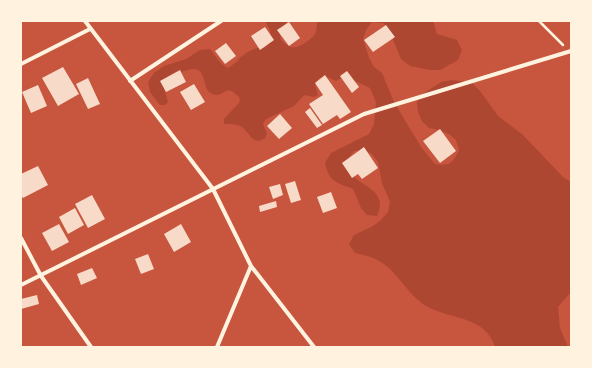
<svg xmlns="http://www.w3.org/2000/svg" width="592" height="368" font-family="Quicksand,sans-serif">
	<rect width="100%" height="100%" fill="#c8553d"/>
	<path fill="#ae4732" d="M265,21h22l-7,14 1,5c3,3 6,6 10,7 7,2 20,-7 24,-13 2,-4 2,-9 2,-13h116l4,13 20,6 5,10 -4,10 -18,10h-10l-20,-4 -9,-7 -12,-29 -6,-7 -11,-1 -6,8 -3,9 6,19 5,9 8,6 12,29 27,45 14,17c15,2 17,0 24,-14l-3,-10 -7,-6 -10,-4 -10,-2 -7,-7 -4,-9 -1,-10 6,-8 18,-12 11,-2 20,3 8,8 18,25 25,19 40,42 8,5v110l-13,15 2,21 8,19h-73c-10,-31 -41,-27 -65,-39 -21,-10 -30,-34 -49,-46 -8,-5 -17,-7 -26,-9l-6,-9 5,-9 19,-9 8,-6 7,-8 2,-10 -8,-19 -4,-21 -6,-8 -8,-4 -10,1 -6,8c0,3 0,7 1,10 7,19 41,18 28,47l-10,-1 -6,-7 -8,-19c-17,-7 -24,-7 -28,-26l6,-10 38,-19 5,-10 2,-22 -6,-14 -26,-12 -8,5c-9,-5 -17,-7 -21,4l3,10 -4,2 -10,-2 -10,11 -28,13 -3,5 4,10 -2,4c-13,9 -15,-7 -25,-12 -4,-2 -11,-2 -16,-2v-5l15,-16 1,-5c-17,-17 -14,1 -28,-4 -10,-4 -5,-26 -19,-25 -3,0 -8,2 -12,3 -9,3 -13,8 -17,16l4,14 -3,3h-5l-10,-13 -2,-10 6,-9 10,-7 22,-7 14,-9 10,-1c6,7 10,16 18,19l13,-9 -5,2c8,-6 17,-15 28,-13l8,-7 -2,-11z"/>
	<path fill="#f7dbc8" d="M289,22l11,16 -11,8 -12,-16z
		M386,25l9,12 -22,15 -9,-12z
		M265,27l9,13 -14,10 -9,-14z
		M226,43l10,13 -11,8 -10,-13z
		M63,67l16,27 -21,12 -16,-28z
		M180,70l6,12 -20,10 -6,-11z
		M347,71l12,16 -7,6 -12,-17z
		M325,75l26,37 -11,7 -3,-4 -14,9 -14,-20 14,-9 -8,-12z
		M88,78l12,26 -12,5 -12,-25z
		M194,84l11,18 -14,8 -11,-18z
		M38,85l9,21 -16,7 -9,-21z
		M310,108l12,17 -5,3 -12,-16z
		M280,114l12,14 -13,11 -12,-13z
		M440,129l16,22 -16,12 -17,-22z
		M364,147l14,21 -16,11 -4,-5 -6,4 -10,-15z
		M38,166l10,19 -25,13 -2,-3v-21z
		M295,181l6,19 -10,3 -6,-19z
		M280,184l3,11 -10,4 -4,-12z
		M331,192l6,16 -14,5 -6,-16z
		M92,195l13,24 -17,9 -13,-24z
		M276,201l1,6 -17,5 -1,-6z
		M75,208l9,17 -16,9 -9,-17z
		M59,224l10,18 -17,9 -10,-18z
		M181,224l10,18 -17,10 -10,-18z
		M148,254l6,15 -13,5 -6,-15z
		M92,268l5,10 -16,7 -4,-11z
		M37,295l2,9 -18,5v-10z"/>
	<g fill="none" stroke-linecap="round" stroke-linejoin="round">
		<path stroke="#fff3e0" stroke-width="2.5" d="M539,21l24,24"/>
		<path stroke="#fff3e0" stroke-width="4" d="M85,21l128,168 38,77 -34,81
			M21,64l69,-35
			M130,81l91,-60
			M21,238l20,38 50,71
			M251,266l63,81
			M21,285l343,-171 207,-63"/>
	</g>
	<rect width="592" height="368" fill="none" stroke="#fff3e0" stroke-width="44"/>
</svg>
